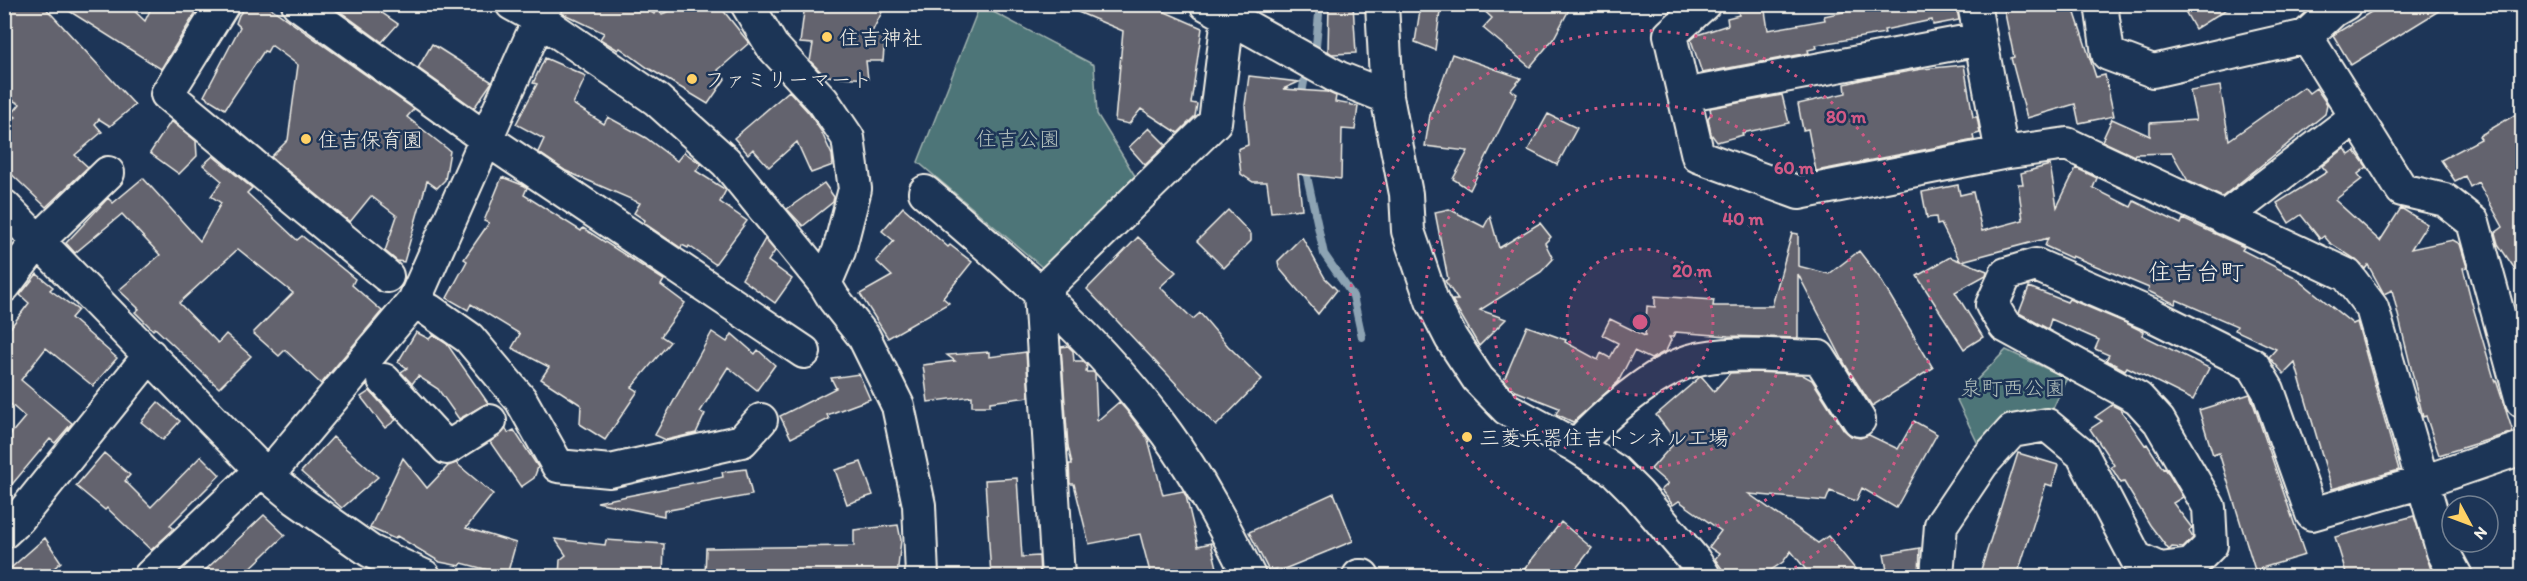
<svg xmlns="http://www.w3.org/2000/svg" width="2527" height="581" font-family="Itim,'Klee One',sans-serif">
	<rect width="100%" height="100%" fill="#1d3557"/>
	<filter id="ink" filterUnits="userSpaceOnUse"><feTurbulence type="fractalNoise" baseFrequency=".0167" numOctaves="2"/><feDisplacementMap in="SourceGraphic" scale="12" xChannelSelector="R" yChannelSelector="G"/><feConvolveMatrix kernelMatrix="1 2 1 2 8 2 1 2 1" color-interpolation-filters="sRGB"/></filter>
	<g filter="url(#ink)">
		<path fill="#4e7578" stroke="#a1b3b0" stroke-width="1.5" d="M980,5l114,60 3,49 38,62 -92,92 -125,-106z
			M2006,350l61,28 -17,37 -71,31 -22,-46z"/>
		<g fill="none" stroke-linecap="round" stroke-linejoin="round">
			<path stroke="#8da3b3" stroke-width="8" d="M1316,45l4,-41
				M1301,99l3,-17
				M1305,167l19,87 29,42 9,41"/>
		</g>
		<path fill="#64636e" stroke="#f4f1e8" stroke-width="1.5" d="M10,4h32l93,101 -25,21 -11,-7 -4,5 7,8 -27,23 13,12 -42,40 -42,-40v-41l12,-9 -4,-3 8,-10 -16,-8v-81z
			M58,4h69l18,17 8,-17h48l-40,65z
			M248,4h17l149,105 -7,8 43,34 -5,29 -8,8 -10,-7 -23,81 -7,-1 -12,-10 12,-35 -26,-20 -21,26 -79,-65 17,-17 10,-75 -27,-20 -4,7 -3,-1 -39,58 -21,-13 36,-69 -4,-4 3,-8z
			M330,4h39l29,20 -16,18z
			M564,4h75l15,10 3,-4 5,4 27,-10h29l31,39 -31,27 7,9 -17,25 -60,-36 -28,-20 -2,2 -18,-11 4,-6 -42,-20z
			M805,4h81l-15,30 14,2 -2,25h-17l2,18 -43,-3 -15,-15 3,-17 -13,-1z
			M1059,4h88l55,24 -11,75 6,1 -2,12 -17,17 -37,-24 -12,15 -14,-3 8,-90z
			M1329,4h24l3,49 -24,1 -4,-3z
			M1421,4h20l-6,46 -20,-8z
			M1477,4h95l-18,34 -24,29 -47,-39 9,-10z
			M1736,4h28l4,26 57,-10 -1,-4 56,-12h76l3,16 -26,5 -1,-5 -48,10 1,3 -69,12 1,3 -9,2 1,3 -107,20 -11,-33 6,-5 31,-10 -1,-7 12,-3z
			M2003,4h69l24,73 9,-2 9,41 -35,7 -4,-19 -48,14 -16,-60 3,-1z
			M2181,4h54l-40,25z
			M2384,4h66l-99,61 -18,-30z
			M432,44l60,38 -18,26 -56,-40z
			M1452,54l69,24 -10,12 6,4 -47,96 -17,-11 15,-28 -43,-5 5,-31z
			M545,58l41,18 -13,28 31,20 4,-7 38,21 31,23 7,-9 17,12 -5,7 30,19 -6,12 27,19 -32,43 -26,-18 -1,2 -6,-3 -1,3 -37,-25 1,-3 -11,-7 6,-10 -74,-32 -28,-19 6,-13 -28,-15 21,-40 -4,-1z
			M1964,65l9,52h4l3,16 -7,2 1,5 -158,31 -8,-42 -5,1 -5,-26 48,-11 -1,-9 20,-5 57,-10z
			M1249,76l50,6 -16,7 44,3 9,4 -1,6 23,4 -3,24 -13,-1 -1,50 -43,-5 4,35 -31,3 -4,-30h-14l-12,-8 -3,-25 10,-4 -3,-40z
			M2220,86l9,54 75,-53 5,6 7,-5 11,16 -2,10 -103,83 -34,-16 -16,-28 -37,1 -1,2 -32,-15 10,-22 38,17v-13l46,-3 -6,-29z
			M789,91l20,22 12,18 11,24 1,10 -22,8 -14,-31 -28,25 -16,-18 -5,5 -14,-16z
			M1782,95l7,28 -47,10 1,2 -26,7 -6,-8 -3,-16 3,-4 -1,-6z
			M2523,110v171l-25,-37 -3,-11 8,-6 -25,-45 -8,5 -5,-11 -10,5 -14,-21 40,-21 -2,-3z
			M1548,114l29,14 -20,37 -29,-15z
			M171,121l25,20 1,15 -18,18 -29,-21z
			M1149,128l17,17 -21,20 -16,-18z
			M2345,148l4,7 6,-4 12,16 -9,7 4,5 -27,21 45,41 21,-33 26,16 -16,25 42,-9 7,4 7,23 -4,1 10,39 22,75 1,-2 17,52 -74,23 -13,-39 -3,1 -31,-127 -8,4 -16,-29 -3,4 -10,-10 -25,-16 -6,-7 -4,3 -19,-24 -12,8 -12,-20 50,-31 -5,-6z
			M213,156l39,32 -5,5 50,47 5,-4 53,43 -3,6 30,26 -61,73 -36,-34 -6,6 -26,-23 40,-40 -55,-44 -59,54 39,40 8,-9 25,22 -32,32 -64,-60 -2,2 -18,-18 4,-3 -20,-19 41,-35 -38,-41 -47,39 -9,-10 42,-45 5,5 30,-25 57,63 21,-38 -10,-7 11,-15 -19,-16z
			M2050,165l7,42 19,-39 21,10 -4,10 38,19 3,-6 47,23 2,-5 61,28 -2,3 53,27 58,47 4,-2 42,148 -67,19 -37,-126 -11,11 -15,-17 7,-8 -41,-19 2,-4 -60,-26 -2,4 -27,-13 1,-3 -77,-32 -1,2 -26,-12 3,-8 -86,23 25,10 -1,4 -31,17 28,45 -19,12 -47,-73 33,-19 10,4 -19,-37 -4,1 -1,-8 -9,1 -5,-26 36,-7 2,10 13,-3 9,39 41,-11 -5,-36h5l-2,-11z
			M502,177l23,9 2,2 -3,7 57,36 2,-3 81,52 -3,5 24,18 -24,33 9,6 -38,45 6,4 -33,49 -25,-16 1,-19 -40,-26 8,-12 -37,-19 8,-14 -49,-30 -3,6 -21,-12 20,-37 -3,-2 25,-36 -5,-2z
			M824,183l10,14 -1,5 -30,24 -16,-17z
			M903,207l45,40 2,-2 22,17 -29,36 6,5 -61,35 -28,-44 32,-18 -16,-15 18,-20 -12,-10z
			M1449,209l35,18 6,-11 9,32 41,-25 11,14 -6,6 8,16 -12,13 -61,38 26,9 -27,27 -27,-46h6l-13,-19 3,-2 -13,-67z
			M1228,210l23,24v7l-27,27 -27,-27z
			M1792,233l6,1v32l31,8 30,-23 20,26 54,91 -61,38 -26,-40 -48,-92v64l-70,-2 -53,-4 -2,5h-4l2,3 -5,11 -15,8 -17,-8 -16,31 -45,40 -17,-8 3,-6 -46,-18 -9,-10 23,-54 39,14 -1,2 33,18 3,-7 9,5 8,-15 -16,-8 8,-16 35,17 2,-30 8,1v-11l59,4 -1,6h59z
			M1138,237l38,35 -16,15 33,32 7,-6 28,33 34,33 -46,47 -129,-137z
			M1302,237l23,41 12,12 -19,24 -39,-46 -1,-7z
			M765,239l10,12 -7,10 24,18 -17,24 -33,-24z
			M37,274l16,13 -3,3 28,20 -7,8 46,40 -24,28 -47,-38 -25,32 51,43 -17,20 -5,-4 -46,55v-52l21,-25 -19,-17 -2,2v-66l25,-33 -9,-8z
			M2029,287l38,15 2,-3 57,24 18,9 -2,3 67,33 -16,32 -66,-33 -2,3 -19,-10 3,-5 -14,-6 4,-9 -48,-21 -3,10 -29,-16z
			M416,332l13,7 4,-4 14,9 41,59 -29,16 -21,-30 -20,-13 -6,8 -11,-12 6,-4 -9,-6z
			M712,332l15,10 5,-8 23,20 3,-4 17,15 -18,25 -29,-23 -28,45 5,2 -9,19 -30,7 -11,-5z
			M1068,346l5,5 1,10h8l5,4 -1,7h7l2,2 2,47 22,-19 8,9 21,28 15,56 20,-4 3,5 12,50 13,-3 8,33h-68l-11,-42 -51,10 -15,-60h-4l-1,-20h3l-4,-18 -7,-99z
			M989,352v5l37,-5 3,45 -39,5v4h-18v-10l-44,6 -5,-37 32,-4 -8,-6z
			M1754,372l47,2 11,6 32,50 7,6 9,2 9,-3 29,14 16,-28 23,13 -41,74 -34,-20 -6,13 -26,-10 -4,10 -77,-7 69,49 10,-7 33,40h-50l-20,-25 -8,11 -21,14h-35l-12,-17 4,-5 -10,-7 12,-16 -42,-30 -6,4 -12,-15 7,-6 -17,-15 25,-28 -20,-26 44,-38h2l12,14 16,-18z
			M859,374l11,25 -43,16 2,4 -38,19 -11,-22 56,-28 -5,-10z
			M370,391l26,29 -11,8 -24,-31z
			M2250,394l55,161 -50,15 -36,-117 -6,2 -14,-45z
			M158,402l22,19 -17,19 -22,-18z
			M2112,405l8,4 25,36 2,-1 16,25 2,-1 18,29 -10,6 19,25 -3,3 4,7 -10,10 -11,-1 -3,3 -19,-25 -26,-43 -3,1 -10,-16 3,-2 -24,-36 12,-8 -7,-4z
			M506,429l2,4 6,-3 24,37 -4,11 -13,9 -31,-45z
			M333,437l45,40 -36,31 -41,-36z
			M104,453l26,22 -5,6 26,26 50,-51 19,19 -50,50 4,4 -23,21 -44,-42 -2,2 -29,-24z
			M2018,453l40,12 -6,21 -6,-2 -29,92h-38z
			M403,458l24,30 21,-22 8,-3 37,31 -27,34 50,15 -9,32 -45,-12 -2,3 -20,-4 -43,-26 -2,3 -25,-11z
			M861,462l12,33 -26,9 -12,-34z
			M746,469l6,26 -88,16v5l-67,-14 126,-25 -1,-5z
			M1017,478l5,79 17,-1 1,20h-49l-6,-96z
			M1334,493l19,48 -76,31 -1,-3 -7,2 -20,-39z
			M264,515l21,20 -43,41h-43z
			M2414,516l19,60h-86l-12,-39z
			M1561,522l31,26 -22,28h-51z
			M898,525l3,15 -4,36h-192l1,-28 148,-2v-16z
			M45,538l16,24 -16,14 -6,-7 -9,7h-26v-2z
			M555,539l50,6 1,-5 58,4 -1,32h-104l1,-16 6,-5z
			M1920,548l-1,28h-31l-4,-22z"/>
		<g fill="none" stroke-linecap="round" stroke-linejoin="round">
			<g stroke="#f4f1e8" stroke-width="36">
				<path id="minor" d="M223,4l-56,90 220,182
					M298,4l187,134 319,214
					M512,4l27,15 118,81 69,62 99,122 9,15 30,38 34,69 21,99 3,71
					M747,4l25,42 51,55 25,37 7,51 -16,62 -14,33
					M1206,4l133,74 48,19
					M1382,4l5,93 19,97 2,37 24,70 19,37 27,41 29,30 69,37 39,25 23,23 56,66 10,16
					M1704,4l-34,31 28,121 101,37 203,-40 65,-9 280,131 25,33 71,244 13,24
					M1974,4l28,149
					M2101,4l7,50 45,17 153,-35
					M2345,4l-12,7 -27,25 96,154 43,10 28,22 49,179
					M1684,95l296,-56
					M925,192c87,74 175,149 242,242 32,44 58,94 82,142
					M4,206l257,264 35,29 74,52 54,25
					M2224,218l132,-101
					M4,286l34,-45 70,-68
					M429,310l40,28 52,62 37,66 52,5 132,-30 19,-21
					M384,380l63,68 43,-27
					M1576,446c27,-30 76,-73 114,-85 37,-11 90,-5 129,-4l40,63
					M269,474l145,-173 132,-297
					M4,532l15,-14 131,-163
					M150,576l111,-106
					M1058,576l-18,-283 175,-171 13,-105
					M1359,576h4
					M1937,576l4,-51 41,-61 30,-33 35,-6 35,29 54,104 24,11 31,-4 20,-20 -2,-38 -50,-86 -21,-23 -133,-72 -13,-21 14,-31 30,-9 116,50 101,50 15,25 44,124 111,-32 99,-34"/>
			</g>
			<use href="#minor" stroke="#1d3557" stroke-width="32"/>
		</g>
	</g>
	<circle cx="1640" cy="322" r="73" fill="#d15985" fill-opacity=".12"/>
	<g fill="none" stroke="#d15985" stroke-width="3" stroke-dasharray="3 6">
		<circle cx="1640" cy="322" r="73"/>
		<circle cx="1640" cy="322" r="146"/>
		<circle cx="1640" cy="322" r="218"/>
		<path d="M1497 575A291 291 0 1 1 1783 575"/>
	</g>
	<g fill="#ffd166" stroke="#1d3557" stroke-width="2">
		<circle cx="827" cy="37" r="6"/>
		<circle cx="692" cy="79" r="6"/>
		<circle cx="306" cy="139" r="6"/>
		<circle cx="1467" cy="437" r="6"/>
	</g>
	<g text-anchor="middle" dominant-baseline="central" stroke-width="5" stroke-linejoin="round" paint-order="stroke">
		<g font-size="21" fill="#f4f1e8" stroke="#1d3557" text-anchor="start">
			<text x="839" y="37">住吉神社</text>
			<text x="704" y="79">ファミリーマート</text>
			<text x="318" y="139">住吉保育園</text>
			<text x="1479" y="437">三菱兵器住吉トンネル工場</text>
		</g>
		<g font-size="21" fill="#b2bfbb" stroke="#1d3557">
			<text x="1018" y="138">住吉公園</text>
			<text x="2013" y="387">泉町西公園</text>
		</g>
		<g font-size="24" fill="#f4f1e8" stroke="#1d3557">
			<text x="2196" y="271">住吉台町</text>
		</g>
	</g>
	<circle cx="1640" cy="322" r="9" fill="#d15985" stroke="#1d3557" stroke-width="3"/>
	<g font-size="18" text-anchor="middle" font-weight="bold" fill="#d15985" stroke="#1d3557" stroke-width="5" stroke-linejoin="round" paint-order="stroke">
		<text x="1846" y="123">80 m</text>
		<text x="1794" y="174">60 m</text>
		<text x="1743" y="225">40 m</text>
		<text x="1692" y="277">20 m</text>
	</g>
	<rect width="2527" height="581" fill="none" stroke="#1d3557" stroke-width="24"/>
	<rect x="12" y="12" width="2503" height="557" fill="none" stroke="#f4f1e8" stroke-width="2" filter="url(#ink)"/>
	<g transform="translate(2470 524) rotate(131)"><circle r="28" fill="#1d3557" stroke="#738091" stroke-width="1.5"/>
	<path d="M0-4.5L10 22L0 15L-10 22Z" fill="#ffd166"/>
	<text y="-9" font-size="16" font-weight="bold" text-anchor="middle" fill="#f4f1e8">N</text>
	</g>
</svg>
